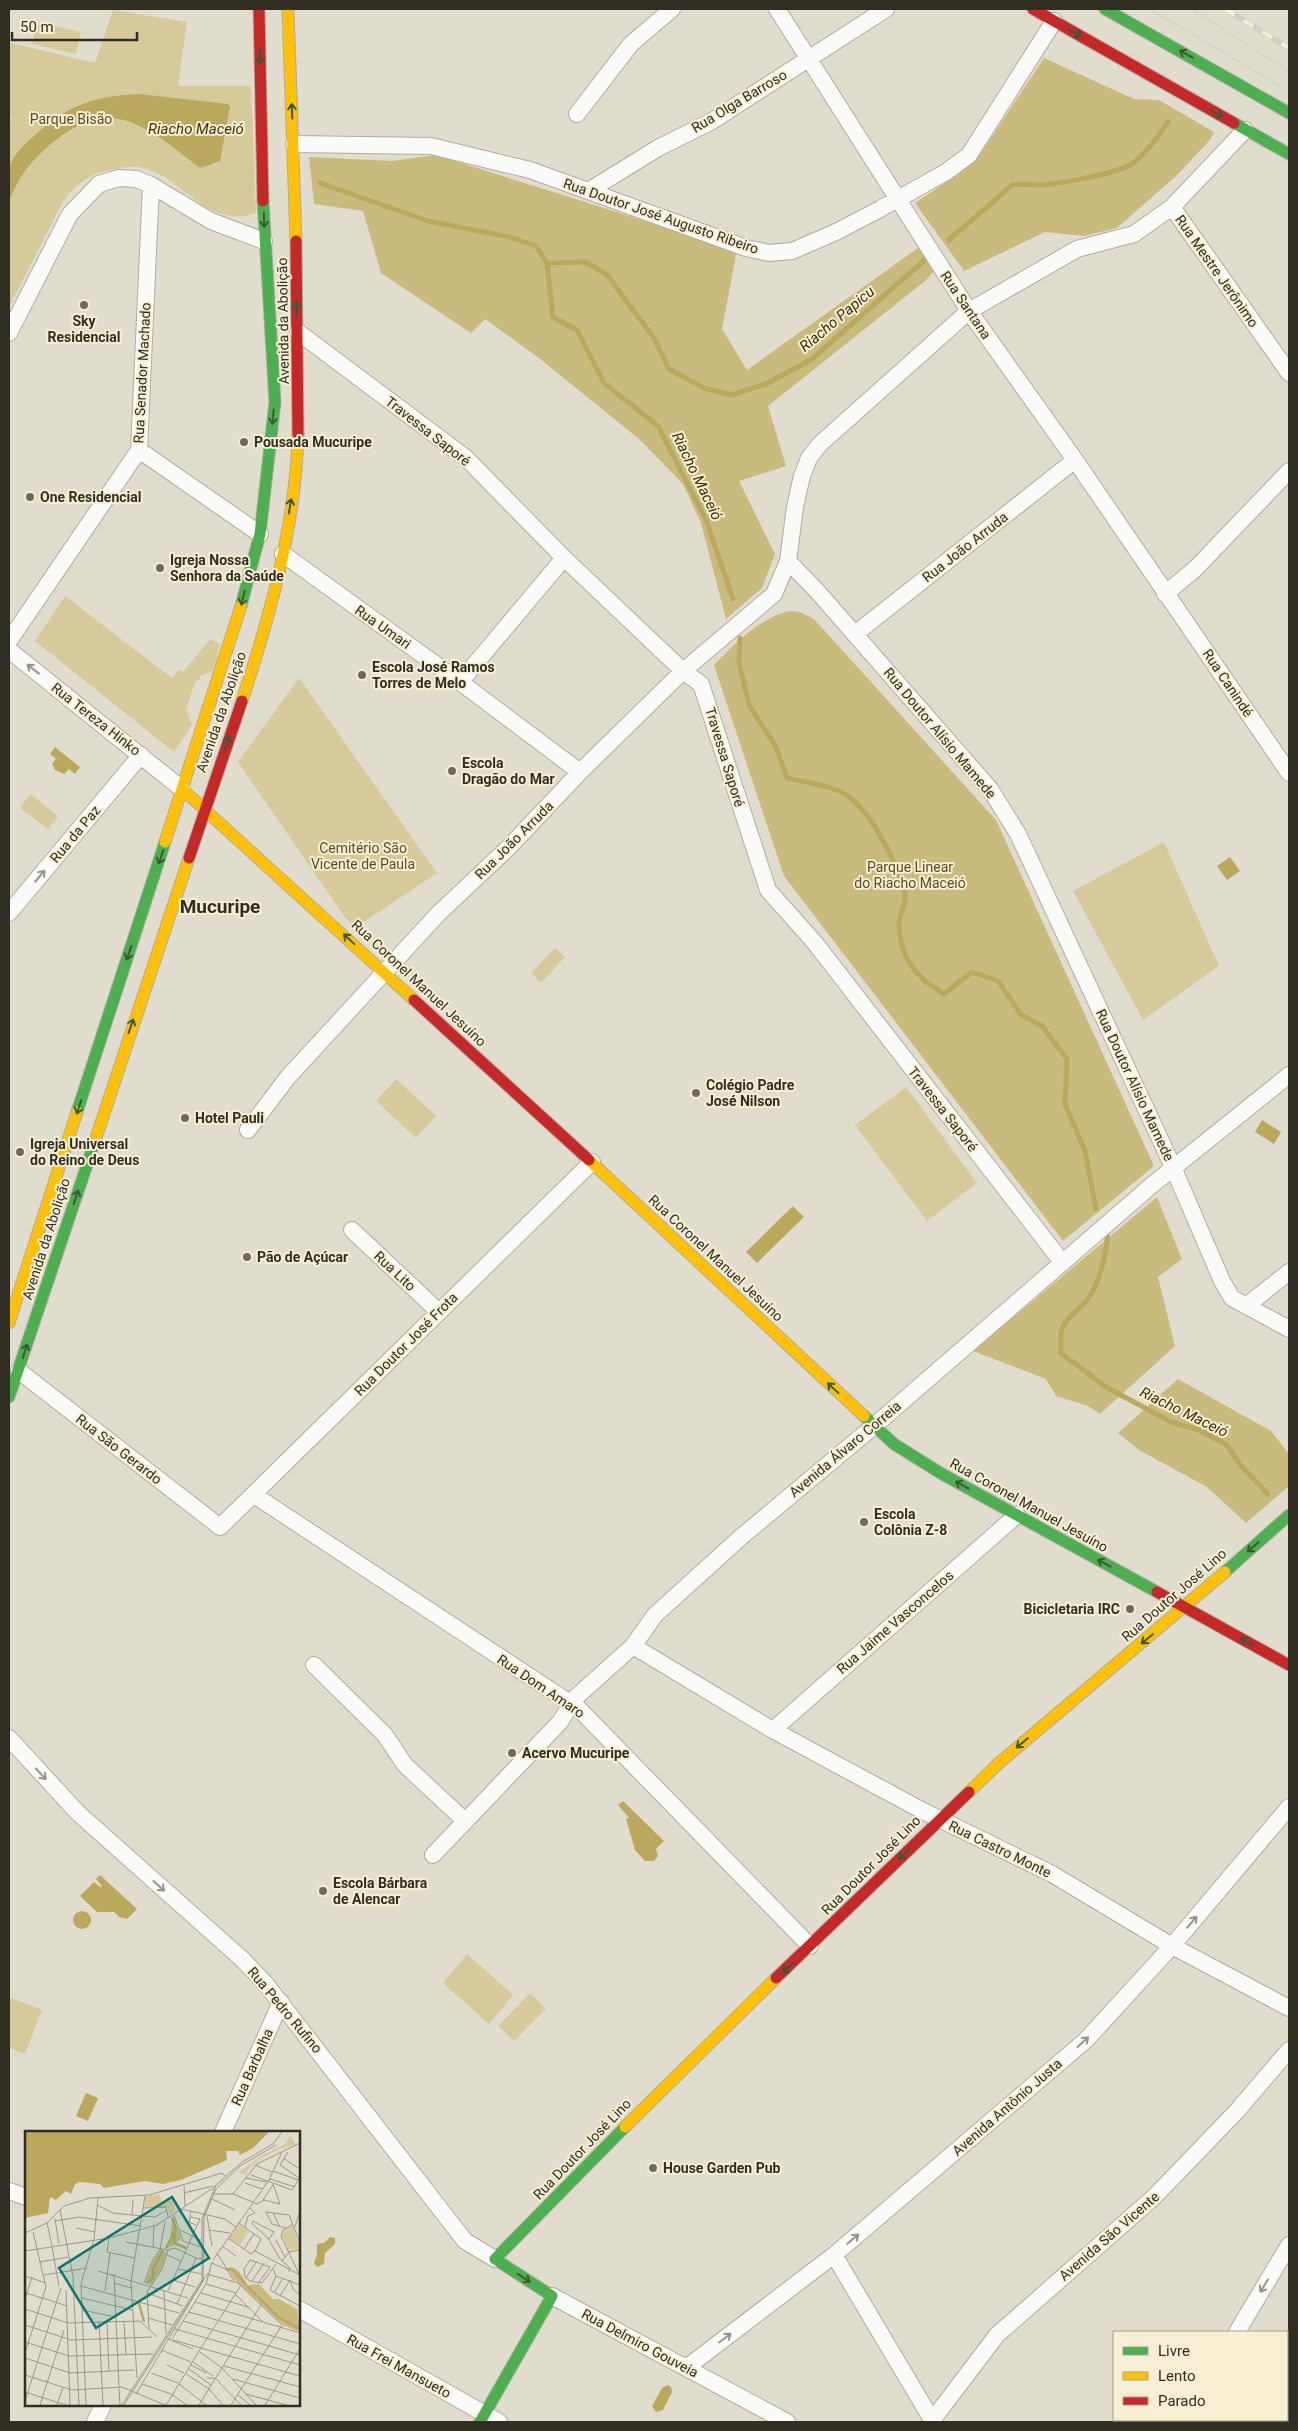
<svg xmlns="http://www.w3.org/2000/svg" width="1298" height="2431" font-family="Roboto,sans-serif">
	<rect width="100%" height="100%" fill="#e1ddce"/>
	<path fill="#d6ca9b" d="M113,10l74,12 -9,64h73l5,127c-52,17 -71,-38 -118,-46 -8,-1 -18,1 -27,3 -19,3 -36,14 -47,30l-55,107v-182l3,-6 -3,-2v-69l2,-5 84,20z
		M37,22l44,10 -5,22 -44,-10z
		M65,596l107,82 7,-9 4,3 27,-33 10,5 -7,27 -13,5v3l-5,3 -9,28 6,15 -18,27 -139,-111z
		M299,678l138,195 -82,55 -11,-12 -106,-154z
		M30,794l28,22 -10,13 -28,-21z
		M1164,842l55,124 -76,54 -70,-129z
		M555,948l10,9 -24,26 -10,-10z
		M396,1079l40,37 -20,22 -40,-37z
		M906,1087l71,96 -50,38 -72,-96z
		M467,1954l46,41 -24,29 -46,-41z
		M530,1993l16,16 -32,32 -16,-15z
		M9,1997l33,13 -17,44 -16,-6z"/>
	<path fill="#c9ba7d" d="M1044,58l90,41 25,1 55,32 -4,8 -33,35 -60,53 -33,8 -39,-4 -81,39 -49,-68 42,-28 24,-22z
		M436,155l301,95 -15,79 25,41 171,-122 16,23 -9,10 -157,125 18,60 -47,15 36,73 -13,34 -36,31 -25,-96 -18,-39 -44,-45 -100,-81 -54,-39 -14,14 -90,-60 -18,-62 -49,-7 -5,-47 83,4z
		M789,611l11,1 14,7 182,201 158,346 -91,75 -279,-365 -70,-211c21,-21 45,-47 75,-54z
		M1157,1197l25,62 -24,18 17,69 -75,68 -12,-8 -32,-10 -10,-17 -73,-28z
		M1178,1379l93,52 18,23v32l-43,37 -39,-36 -68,-37 -21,-17z"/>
	<path fill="#baa85c" d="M139,94l89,10 2,3 -10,54 -20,7c-21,-16 -43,-35 -67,-45 -41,-17 -80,15 -105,44 -8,9 -13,22 -19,33 0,-10 -3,-26 1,-35 5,-12 15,-21 24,-29 33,-31 61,-40 105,-42z
		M55,747l25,20 -5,7 -6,-5 -5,5 -9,-4 -3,-6 4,-5 -6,-5z
		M1230,857l10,14 -13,9 -10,-14z
		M1262,1120l19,12 -7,12 -19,-12z
		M793,1206l11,11 -47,46 -11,-11z
		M623,1801l41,40 -8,8 2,7 -4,5h-9l-10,-11 -9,-31 3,-1 -11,-13z
		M100,1875l37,34 -10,10 -8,-2 -5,-5h-17l-17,-16 14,-14 6,5 2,-1 -6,-7z
		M73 1920a9 9 0 1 1 18 0a9 9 0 1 1-18 0Z
		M86,2093l12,5 -10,23 -12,-5z
		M330,2237l5,1v6l-10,9 -1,11 -7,3 -3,-4 3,-8v-11l7,-1z
		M668,2385l3,2 1,5 -9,18 -7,2 -4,-6 10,-18z"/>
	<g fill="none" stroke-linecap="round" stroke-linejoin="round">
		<path stroke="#baa85c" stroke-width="5" d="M320,183l108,38 82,16 26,9 11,17 6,54 24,13 27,53 54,43 48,94 27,79
			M949,240l63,-55c9,-2 14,0 23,0 16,1 82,-12 95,-20 16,-10 27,-28 38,-43
			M547,263l39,-1 21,13 47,63 15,31 35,19 27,7 35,-11 46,-25 115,-101
			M740,638l-1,24 10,43 27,42 11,31c16,4 36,6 52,13 29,12 59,73 66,103 2,10 -6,20 -6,30 0,34 18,54 45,70l28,-22 26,9 23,34 21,11 25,33 -2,45 20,47 11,58
			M1107,1236c1,14 -9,49 -17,60 -8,12 -23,19 -28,33 -2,7 -1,17 -1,24l45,34 65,35 28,8 28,15 15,22 26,27"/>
		<g stroke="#afaca0" stroke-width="18">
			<path id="street" d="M777,9l192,302 106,149 214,313
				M577,114l54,-70 41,-35
				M1245,130l-73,77 117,166
				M294,144l137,2 99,24 216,78 23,5 23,-2 44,-19 44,-23 66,-37 23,-17 85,-134
				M590,190l68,-42 54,-27 174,-112
				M298,332l168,126 98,100 119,113 18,13 67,206 47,53 247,319
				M9,333l61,-119 29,-30 20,-6 17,1 15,6 60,36 53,20
				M139,450l121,84
				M283,554l177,128 120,90
				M788,561l29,30 173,198 28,45 155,333 49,114 10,17 57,31
				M1165,594l30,-25 94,-98
				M855,634l220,-174
				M9,641l130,-191 12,-265
				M9,650l173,139
				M460,682l104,-124
				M9,913l132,-158
				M248,1130l40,-53 150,-163 71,-67 71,-75 103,-101 91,-77 14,-33 7,-54 7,-31 7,-18 11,-14 149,-133 108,-62 57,-15 38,-27
				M352,1230l87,82
				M1246,1306l43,-34
				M19,1371l201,156 372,-365
				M254,1495l325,214 231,237
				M633,1646l138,83 152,82 129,63 120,72 117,62
				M314,1665l71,70 20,30 59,55
				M773,1730l244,-215
				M9,1738l69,75 164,146 23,24 200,258 30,18
				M433,1855l127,-133 15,-24 58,-52 22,-31 86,-78 133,-111 278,-241 137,-110
				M223,2132l58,-130
				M9,2191l17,6
				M834,2255l98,165
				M552,2296l235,126
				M299,2309l200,113
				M1237,2332l52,-87
				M1287,2356l2,1
				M686,2368l148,-113 252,-215 86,-94 117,-139
				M95,2422l8,-17
				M931,2422l66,-87 157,-138 82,-85 53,-62
				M1183,2422l1,-2"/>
		</g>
		<g stroke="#afaca0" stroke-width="13">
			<path id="fast" d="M1105,9l184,104
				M1234,123l55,31
				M241,606l19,-72 15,-132 -12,-201
				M77,1112l88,-270
				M9,1397l86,-256
				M864,1416l30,28 48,30 215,118
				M1225,1572l64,-57
				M480,2422l72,-126 -57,-37 130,-132"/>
		</g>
		<g stroke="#afaca0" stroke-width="13">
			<path id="slow" d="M288,9l8,232
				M242,701c28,-85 54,-177 56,-267
				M182,789l232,211
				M165,842l76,-236
				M95,1141l94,-283
				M589,1160l275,256
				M9,1323l68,-211
				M969,1792l30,-29 226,-191
				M625,2127l151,-149"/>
		</g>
		<g stroke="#afaca0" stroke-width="13">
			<path id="jam" d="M259,9l4,192
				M1033,9l201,114
				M296,241l2,193
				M189,858l53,-157
				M414,1000l175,160
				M1157,1592l132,73
				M776,1978l193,-186"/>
		</g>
		<use href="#street" stroke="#fafaf8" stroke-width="16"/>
		<use href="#fast" stroke="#4caf50" stroke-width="11"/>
		<use href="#slow" stroke="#ffc107" stroke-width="11"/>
		<use href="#jam" stroke="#c62828" stroke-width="11"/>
		<path stroke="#cfcec9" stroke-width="1" d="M1149,9l140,82
			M1192,9l97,63"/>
		<g stroke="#cfcec9" stroke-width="5.5">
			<path id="rail" d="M1225,9l64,39"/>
		</g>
		<use href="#rail" stroke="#f6efd3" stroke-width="4" stroke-dasharray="11" stroke-linecap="butt"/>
	</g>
	<defs><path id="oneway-shaft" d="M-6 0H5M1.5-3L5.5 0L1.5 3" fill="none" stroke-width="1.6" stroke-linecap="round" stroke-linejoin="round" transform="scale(1.25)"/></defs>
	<g stroke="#3a5a32">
		<use href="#oneway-shaft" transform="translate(1075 33) rotate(29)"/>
		<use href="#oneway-shaft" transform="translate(1186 54) rotate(-151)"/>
		<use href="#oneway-shaft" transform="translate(260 57) rotate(89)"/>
		<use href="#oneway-shaft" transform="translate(292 111) rotate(-93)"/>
		<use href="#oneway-shaft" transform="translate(1216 113) rotate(30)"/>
		<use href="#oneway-shaft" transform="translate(264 220) rotate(89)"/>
		<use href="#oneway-shaft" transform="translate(297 309) rotate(-91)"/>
		<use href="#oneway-shaft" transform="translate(273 417) rotate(95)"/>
		<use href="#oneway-shaft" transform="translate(290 506) rotate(-81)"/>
		<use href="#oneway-shaft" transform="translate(243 598) rotate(104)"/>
		<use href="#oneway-shaft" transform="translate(227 743) rotate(-71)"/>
		<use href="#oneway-shaft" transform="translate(161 857) rotate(108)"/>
		<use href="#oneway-shaft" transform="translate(349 939) rotate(-137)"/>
		<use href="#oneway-shaft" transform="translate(129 953) rotate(108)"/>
		<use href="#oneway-shaft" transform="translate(131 1026) rotate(-71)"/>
		<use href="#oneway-shaft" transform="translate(79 1107) rotate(108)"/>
		<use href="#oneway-shaft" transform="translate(76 1197) rotate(-72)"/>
		<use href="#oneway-shaft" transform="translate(25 1351) rotate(-72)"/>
		<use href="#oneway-shaft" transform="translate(833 1388) rotate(-137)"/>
		<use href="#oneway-shaft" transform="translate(962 1485) rotate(-151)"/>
		<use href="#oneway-shaft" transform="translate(1253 1547) rotate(139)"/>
		<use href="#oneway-shaft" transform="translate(1104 1563) rotate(-151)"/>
		<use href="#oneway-shaft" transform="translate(1147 1639) rotate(140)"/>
		<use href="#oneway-shaft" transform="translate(1247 1642) rotate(-151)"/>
		<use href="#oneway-shaft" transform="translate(1022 1743) rotate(140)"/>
		<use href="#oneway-shaft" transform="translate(904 1854) rotate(135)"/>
		<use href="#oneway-shaft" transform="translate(788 1968) rotate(136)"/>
		<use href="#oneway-shaft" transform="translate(524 2278) rotate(33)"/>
	</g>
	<g stroke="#95948d">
		<use href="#oneway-shaft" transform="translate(33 669) rotate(-142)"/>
		<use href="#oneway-shaft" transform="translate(40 876) rotate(-50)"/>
		<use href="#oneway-shaft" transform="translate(41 1774) rotate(47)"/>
		<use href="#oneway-shaft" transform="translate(159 1886) rotate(42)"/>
		<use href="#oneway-shaft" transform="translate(1192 1922) rotate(-50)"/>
		<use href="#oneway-shaft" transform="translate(1083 2042) rotate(-42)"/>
		<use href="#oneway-shaft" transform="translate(853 2239) rotate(-40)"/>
		<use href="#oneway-shaft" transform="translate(1264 2286) rotate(121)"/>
		<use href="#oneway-shaft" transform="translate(725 2338) rotate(-37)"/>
	</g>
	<g fill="#6e6b5e" stroke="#f6efd3" stroke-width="2">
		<circle cx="84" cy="305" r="5"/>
		<circle cx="244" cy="442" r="5"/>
		<circle cx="30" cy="497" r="5"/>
		<circle cx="160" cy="568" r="5"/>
		<circle cx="362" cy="675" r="5"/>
		<circle cx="452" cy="771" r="5"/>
		<circle cx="696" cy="1093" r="5"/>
		<circle cx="185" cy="1118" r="5"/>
		<circle cx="20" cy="1152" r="5"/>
		<circle cx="247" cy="1257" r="5"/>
		<circle cx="864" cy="1522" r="5"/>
		<circle cx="1130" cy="1609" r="5"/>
		<circle cx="512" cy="1753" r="5"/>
		<circle cx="323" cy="1891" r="5"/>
		<circle cx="653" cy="2168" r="5"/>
	</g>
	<g text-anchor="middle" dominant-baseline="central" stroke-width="4" stroke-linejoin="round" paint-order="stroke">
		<g font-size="14" fill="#302d22" stroke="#f6efd3">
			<text transform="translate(739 101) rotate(-31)">Rua Olga Barroso</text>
			<text transform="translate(661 216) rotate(19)">Rua Doutor José Augusto Ribeiro</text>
			<text transform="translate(1217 271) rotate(55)">Rua Mestre Jerônimo</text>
			<text transform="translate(966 305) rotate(56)">Rua Santana</text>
			<text transform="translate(283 321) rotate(-91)">Avenida da Abolição</text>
			<text transform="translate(142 373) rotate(-87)">Rua Senador Machado</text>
			<text transform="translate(428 431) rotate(38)">Travessa Saporé</text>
			<text transform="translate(965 547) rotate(-38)">Rua João Arruda</text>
			<text transform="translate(383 627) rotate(35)">Rua Umari</text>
			<text transform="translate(1228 683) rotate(56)">Rua Canindé</text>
			<text transform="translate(221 712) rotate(-71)">Avenida da Abolição</text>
			<text transform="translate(96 719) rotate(38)">Rua Tereza Hinko</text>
			<text transform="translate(940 733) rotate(50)">Rua Doutor Alísio Mamede</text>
			<text transform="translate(725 757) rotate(73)">Travessa Saporé</text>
			<text transform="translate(75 834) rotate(-50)">Rua da Paz</text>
			<text transform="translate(514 840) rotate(-45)">Rua João Arruda</text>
			<text transform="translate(419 983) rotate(43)">Rua Coronel Manuel Jesuíno</text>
			<text transform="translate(1135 1085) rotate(65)">Rua Doutor Alísio Mamede</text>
			<text transform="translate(943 1109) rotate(52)">Travessa Saporé</text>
			<text transform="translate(46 1239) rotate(-72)">Avenida da Abolição</text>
			<text transform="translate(716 1258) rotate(43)">Rua Coronel Manuel Jesuíno</text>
			<text transform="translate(395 1271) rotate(43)">Rua Lito</text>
			<text transform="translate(406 1344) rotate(-45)">Rua Doutor José Frota</text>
			<text transform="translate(119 1449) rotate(38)">Rua São Gerardo</text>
			<text transform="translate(845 1449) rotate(-40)">Avenida Álvaro Correia</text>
			<text transform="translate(1029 1505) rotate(29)">Rua Coronel Manuel Jesuíno</text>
			<text transform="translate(1174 1595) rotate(-41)">Rua Doutor José Lino</text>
			<text transform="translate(895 1622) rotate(-41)">Rua Jaime Vasconcelos</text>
			<text transform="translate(541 1686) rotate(34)">Rua Dom Amaro</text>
			<text transform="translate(1000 1849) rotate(26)">Rua Castro Monte</text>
			<text transform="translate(871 1865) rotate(-45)">Rua Doutor José Lino</text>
			<text transform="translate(285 2010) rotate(50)">Rua Pedro Rufino</text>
			<text transform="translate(252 2067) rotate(-66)">Rua Barbalha</text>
			<text transform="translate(1007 2107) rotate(-41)">Avenida Antônio Justa</text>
			<text transform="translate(582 2149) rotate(-46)">Rua Doutor José Lino</text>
			<text transform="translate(1109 2236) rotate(-41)">Avenida São Vicente</text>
			<text transform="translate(640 2343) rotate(28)">Rua Delmiro Gouveia</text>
			<text transform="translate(399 2366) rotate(29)">Rua Frei Mansueto</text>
		</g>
		<g font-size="14" fill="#574d24" stroke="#f6efd3">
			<text x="71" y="119">Parque Bisão</text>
			<text x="363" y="848">Cemitério São<tspan x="363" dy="16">Vicente de Paula</tspan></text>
			<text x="910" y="867">Parque Linear<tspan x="910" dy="16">do Riacho Maceió</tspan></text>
		</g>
		<g font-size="14" font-weight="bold" fill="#302d22" stroke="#f6efd3" text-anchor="start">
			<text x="84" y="321" text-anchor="middle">Sky<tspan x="84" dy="16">Residencial</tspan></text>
			<text x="254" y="442">Pousada Mucuripe</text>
			<text x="40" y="497">One Residencial</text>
			<text x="170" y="560">Igreja Nossa<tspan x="170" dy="16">Senhora da Saúde</tspan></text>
			<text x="372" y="667">Escola José Ramos<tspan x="372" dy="16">Torres de Melo</tspan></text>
			<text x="462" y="763">Escola<tspan x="462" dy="16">Dragão do Mar</tspan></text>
			<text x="706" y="1085">Colégio Padre<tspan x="706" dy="16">José Nilson</tspan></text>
			<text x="195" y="1118">Hotel Pauli</text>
			<text x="30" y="1144">Igreja Universal<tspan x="30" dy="16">do Reino de Deus</tspan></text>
			<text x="257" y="1257">Pão de Açúcar</text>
			<text x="874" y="1514">Escola<tspan x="874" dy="16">Colônia Z-8</tspan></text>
			<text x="1120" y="1609" text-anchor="end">Bicicletaria IRC</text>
			<text x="522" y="1753">Acervo Mucuripe</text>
			<text x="333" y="1883">Escola Bárbara<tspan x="333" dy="16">de Alencar</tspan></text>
			<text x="663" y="2168">House Garden Pub</text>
		</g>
		<g font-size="15" font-style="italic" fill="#3c3206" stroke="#f6efd3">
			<text x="196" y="129">Riacho Maceió</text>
			<text transform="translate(837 319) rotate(-40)">Riacho Papicu</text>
			<text transform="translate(697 476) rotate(64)">Riacho Maceió</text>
			<text transform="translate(1184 1412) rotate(26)">Riacho Maceió</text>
		</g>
		<g font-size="19" font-weight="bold" fill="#302d22" stroke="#f6efd3">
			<text x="220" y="906">Mucuripe</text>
		</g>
	</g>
	<g transform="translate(25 2131)">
		<rect width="275" height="275" fill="#e1ddce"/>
		<path d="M265,4l6,10 -17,4 -21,11 -11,8 -2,5 2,-5 11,-7 6,-3 -15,10 -3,6 -8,-1 23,-17 24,-12zM134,63l3,8 10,-2 3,11 -6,4 -1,-7 -24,-1 1,-10zM214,93l10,7 -9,14 -11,-7zM267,94l8,24 -11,1 -7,-14 2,-6z" fill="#d6ca9b"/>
		<path d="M148,85l8,23 -5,4 9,5 -10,-3 -11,4 5,-6zM136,119l6,3 -5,14 -11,18 -6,-2 9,-24zM207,136l7,4 9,14 11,-1 14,15h6l18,10 3,23 -17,-7 -49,-46 -7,-11z" fill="#c9ba7d"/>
		<path d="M0,1h244l-16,16 -13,7 -2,-4h-12l1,9 -46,20 -18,4 -18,-3 -41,7 -4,-4 -20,-2 -5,2 -4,10 -5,-3 -10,9 -6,-3 -2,16 -23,5z" fill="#baa85c"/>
		<path fill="none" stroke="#baa85c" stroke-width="2.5" d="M150,99l-1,13 12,5M141,117l10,-19 -4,-12M202,138l6,1 13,15M122,152l6,-5v-9l10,-19M222,155l31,31 22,12M114,172l5,19"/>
		<path fill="none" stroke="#9a9789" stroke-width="1" d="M263,21l-8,13 19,13M258,27l17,11M230,34l17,7M248,40l25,9M226,44l41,15 8,-13M221,47l20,4M245,48l25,8M220,52l17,6M159,55l1,20M159,62l29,-7M189,63h19l24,10 7,-4 16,4 -7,-20M208,63l24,-30 43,-21M187,68l23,11M238,69l10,-15M72,74l16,8 29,3 13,1 12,-7M118,77l23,-1 2,10M156,78l44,10 11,8M35,79l13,66 6,129M166,80l-2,11 7,3M248,82l7,14M107,84l1,-15M149,84l9,26 18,6M182,85l5,30M30,88l4,25M30,90l24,-4 62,9M228,90l-1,3 16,14 12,21 10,9 -1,4M228,90l21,11 -5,7M22,92l5,23M268,93l-10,6 -2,6 19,40M220,96l3,-11 7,-3 -6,-6M270,96l5,-16M51,97l19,4M261,97l-14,-4 -6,-12 23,3 11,28M155,99l21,10M184,99l21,3M0,102l22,-10 17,-17 26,-8 59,-3 73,-22 3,3M84,107l-2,14 28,6M203,107l23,16 4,-3 6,-12 -22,-16M251,109l9,17M101,111l41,8 8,-2 21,10M197,115l14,10M27,116l7,39M128,116l1,-21M219,118l10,-15M0,120l84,-13 48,-13 56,-37 29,-26 31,-18 9,-12M230,120l45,24M192,122l17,28M142,124l14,6M188,129l56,-80 13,-28M257,130l7,-9 11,-2M14,131l30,-5M187,132l15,7M153,138l24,5M248,138l3,7 24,9M73,140l90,27M89,143l5,113M19,144l43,-7M0,145l21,7M251,145l-6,14 30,16M221,147l11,-17M148,149l22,7M265,149l3,9 7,6M227,150l12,-18M234,151l11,-15 -20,-7 -6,9 1,8 5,4 12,2 14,-19M89,152l17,5M119,152l9,-24 7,-9 5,-29M181,153l30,9M56,155l98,27M41,159l4,115M139,159l2,44M80,160l5,-38M143,160l32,-72 -10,-2M1,162l16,5M122,162l36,13M176,162l47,14M249,162l9,-15M210,163l28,28M255,165l10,-16M18,167l24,8M57,167l50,12M0,168l7,-22M170,171l105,31M152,173l19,-46 6,1M0,178l43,14 72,-2 17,16M57,179l34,7M164,181l111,32M123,187l24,7M158,190l117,34M74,191l4,83M82,191l2,49M99,191l2,32M0,194l46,15 81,-3M124,198l-2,-37 15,-23 6,-19M150,198l125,36M143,208l25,10M147,208l34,-55 6,-22M148,209l28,8M0,211l44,14 84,-2M176,217l40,-63M136,219l30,12M175,221l22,16 34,37M0,222l21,-66 -13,-55M0,227l45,15 64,-3M168,231l20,14M142,234l17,8M166,234l15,8M199,235l76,21M164,238l22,16M126,242l27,10M161,243l23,15 14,16M0,244l47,15 50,-3 43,18M112,247l-6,-97 14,-85M182,247h8l26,27M208,248l67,19M117,253l29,10 16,11M154,253l27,21M94,257l1,17M0,261l41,13M111,263l71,-120 31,9 44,42 -51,80M221,263l40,11M213,264l12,10M0,270l36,-113M15,274l24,-75M32,274l6,-18M61,274l-5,-121 13,-45 4,-41M97,274l80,-125v-61l14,-34M99,274l79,-124 1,-64 12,-28 24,-23 36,-21M141,274l35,-57 99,28M174,274l62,-100M240,274l35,-56"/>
		<path fill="#0f766e" fill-opacity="0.15" stroke="#0f766e" stroke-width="2.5" d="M147,66l37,61 -113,70 -37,-60z"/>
		<rect width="275" height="275" fill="none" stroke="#302d22" stroke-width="2.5"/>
	</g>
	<rect width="1298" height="2431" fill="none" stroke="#302d22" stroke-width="20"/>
	<rect x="1113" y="2331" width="175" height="90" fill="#f6efd3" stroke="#a7a18c"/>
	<rect x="1123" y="2347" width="25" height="8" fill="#4caf50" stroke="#a7a18c"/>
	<text x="1158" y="2356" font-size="15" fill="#302d22">Livre</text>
	<rect x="1123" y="2372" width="25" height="8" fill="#ffc107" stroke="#a7a18c"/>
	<text x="1158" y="2381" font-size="15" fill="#302d22">Lento</text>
	<rect x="1123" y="2397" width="25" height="8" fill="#c62828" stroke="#a7a18c"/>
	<text x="1158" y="2406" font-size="15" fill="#302d22">Parado</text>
	<path d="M12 32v8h125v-8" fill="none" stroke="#302d22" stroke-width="2.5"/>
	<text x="20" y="32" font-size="15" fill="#302d22" stroke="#f6efd3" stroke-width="4" paint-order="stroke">50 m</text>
</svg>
